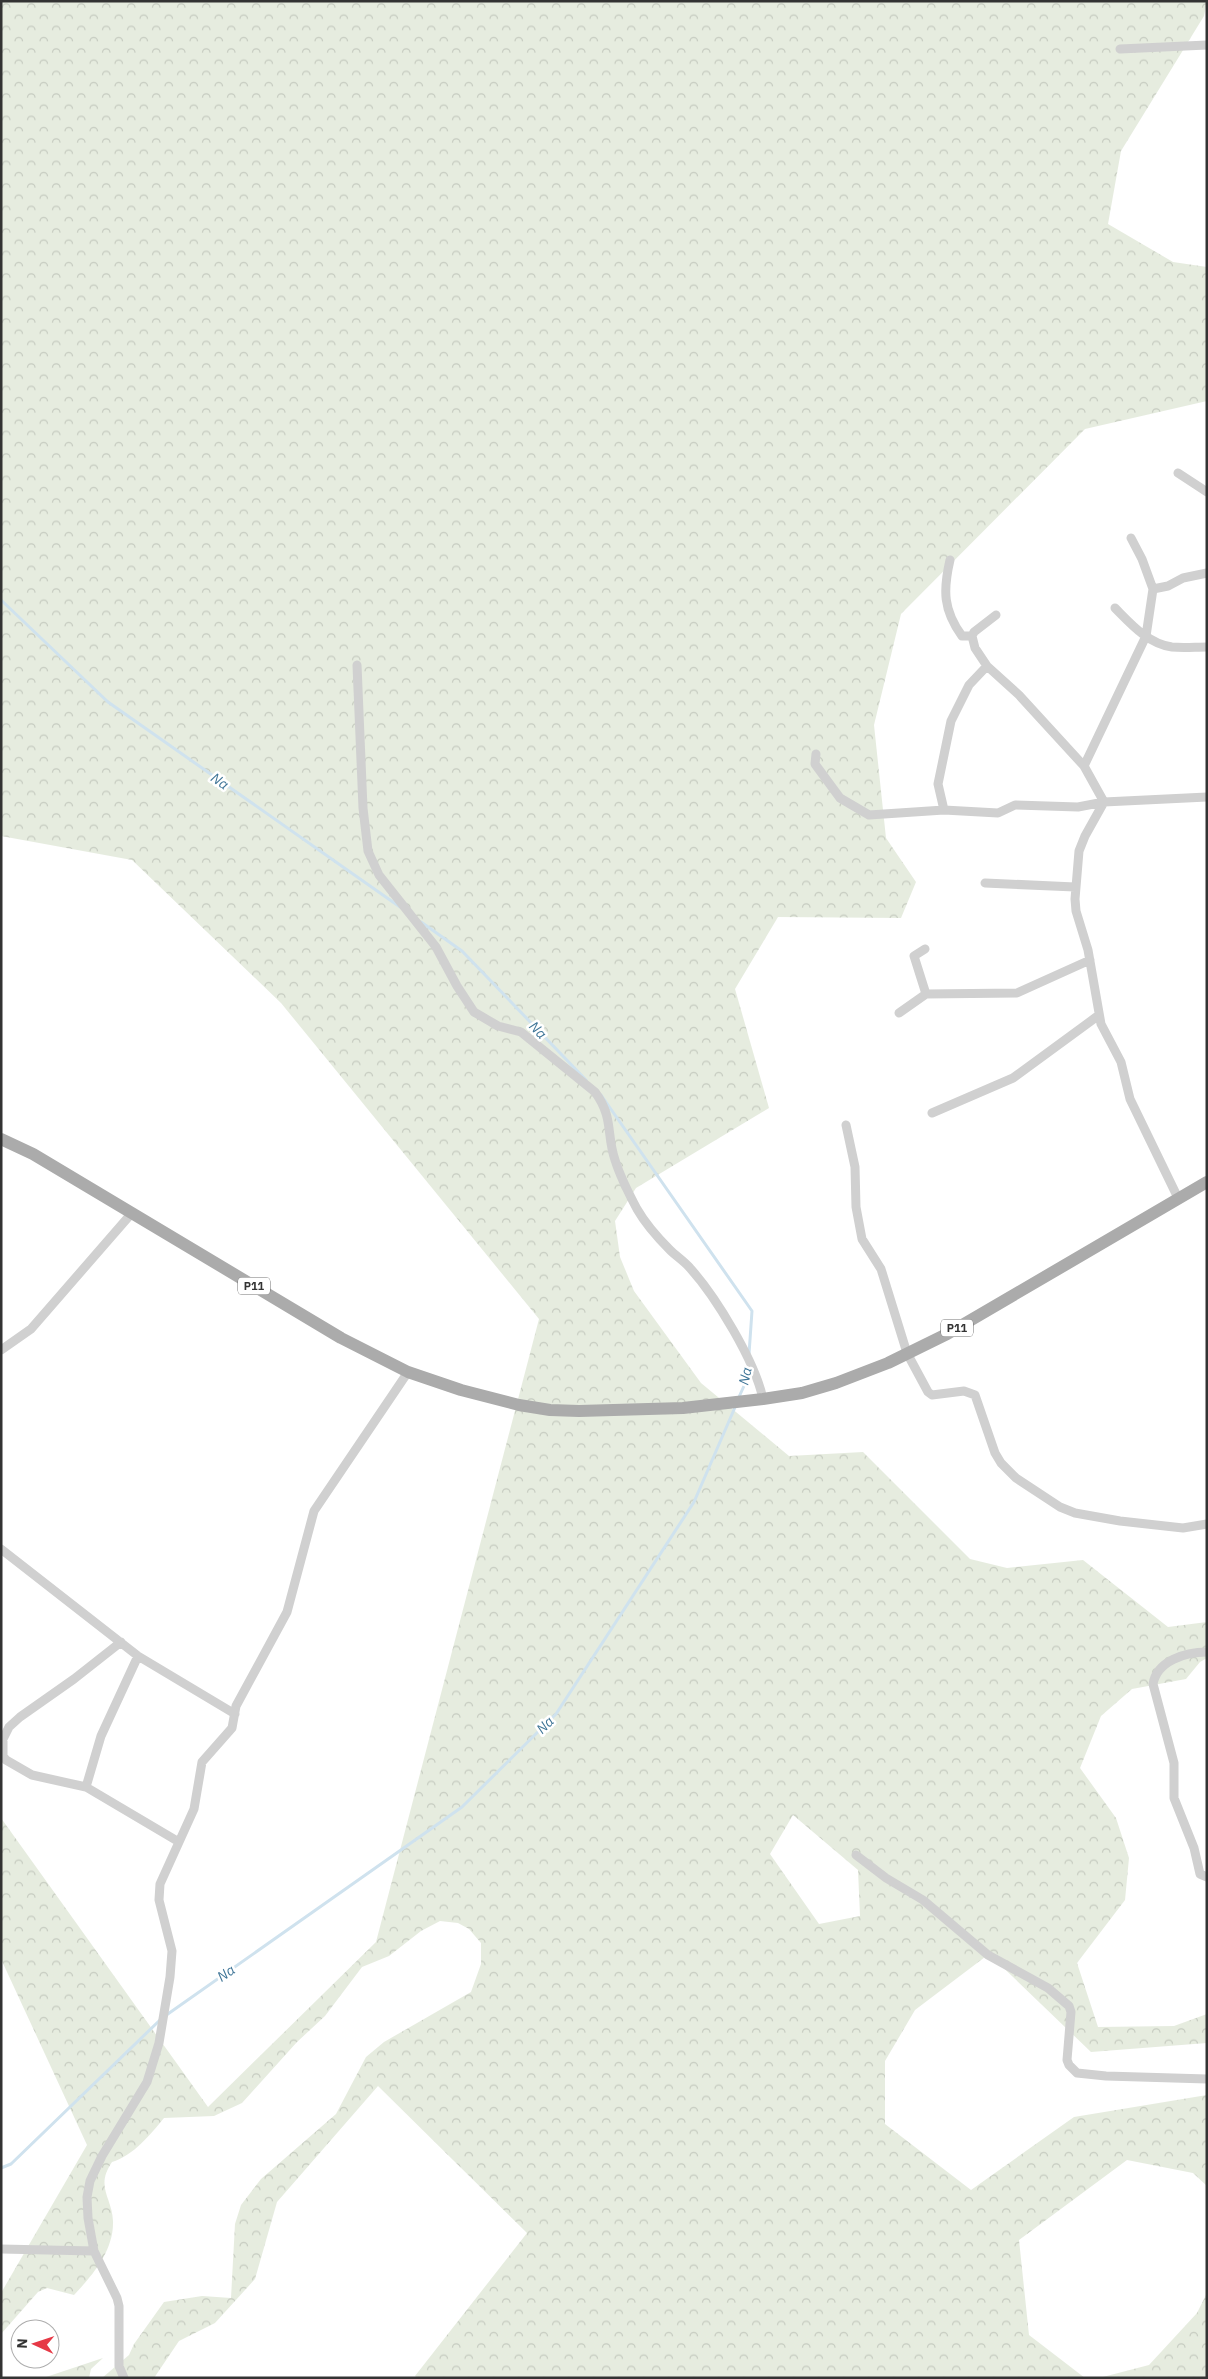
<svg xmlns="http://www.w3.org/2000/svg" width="1208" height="2379" font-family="'IBM Plex Sans',sans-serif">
	<defs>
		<pattern id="forest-crowns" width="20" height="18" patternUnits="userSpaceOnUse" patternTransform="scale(1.25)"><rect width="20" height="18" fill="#e6ecdf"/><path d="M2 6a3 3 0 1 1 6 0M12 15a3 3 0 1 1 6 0" fill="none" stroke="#c6cbc0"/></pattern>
	</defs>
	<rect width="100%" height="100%" fill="#fff"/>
	<path fill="url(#forest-crowns)" fill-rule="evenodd" d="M1,1h1206l-3,15 -83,135 -13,73 65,38 34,5v134l-122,28 -184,185 -27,111 12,113 30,44 -15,36 -123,-1 -43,72 34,119 -133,80 -21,33 5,36 14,34 67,92 88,73 74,-4 107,107 37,9 76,-8 85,67 39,-5v36l-7,4 -14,17 -54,10 -31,27 -21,52 36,50 13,40 -4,42 -48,63 21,64 76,-1 33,-12v29l-116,9 -102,-98 -74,56 -30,51v63l86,66 103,-73 133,-22v91l-14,-13 -66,-13 -108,80 10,95 56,43h-668l-2,-2 112,-143 -149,-147 -101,116 -22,77 -40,44 -36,18 -25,37h-52l27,-23 5,-11 30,-42 38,-6 29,2 4,-74 6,-19 20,-26 75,-65 30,-57 18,-15 87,-50 10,-28v-21l-12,-14 -11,-6 -18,-2 -19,10 -32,25 -27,11 -37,49 -28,26 -55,61 -28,13 -50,2c-13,16 -31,38 -52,44 -17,25 0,35 1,59 1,29 -20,54 -39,74l-27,-7 -9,4 -37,42v-41l86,-148 -86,-186v-141l207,289 168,-165 163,-623 -258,-316 -149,-143 -131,-24zM793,1815l65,55 2,46 -41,8 -49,-70z
		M1207,2293v85h-108l50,-13 48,-52z
		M103,2358l-12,11 -2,9h-46z"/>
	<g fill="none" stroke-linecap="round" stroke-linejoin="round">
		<path stroke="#cfe2ee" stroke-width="3" d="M1,600l107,102 292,205
			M421,922l41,29 124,129
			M601,1095l151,216 -3,43
			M739,1397l9,-20 1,-9
			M165,2016l297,-209 94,-93 138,-212 42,-97
			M1,2168l10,-4 149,-144"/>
		<path stroke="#d0d0d0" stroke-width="9" d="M1120,49l87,-4
			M1178,473l29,19
			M950,560c-7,30 -7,50 12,76h10
			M1153,589l15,-3 15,-8 24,-5
			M1115,608c15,15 33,36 57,39 11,1 23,0 35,0
			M996,615l-22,17 -2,4 3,12 12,18 32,29 65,71 20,36
			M357,665l6,143 5,43 11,24 57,72 21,39 17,26 24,14 23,6 74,60c19,26 11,42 20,68 5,16 14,34 22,49 8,14 21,29 33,41 6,6 14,11 20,18 26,29 65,93 73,131
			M987,666l-18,19 -18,36 -13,63 6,26 54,3 17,-8 63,2 26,-5 103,-5
			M816,754l-1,10 25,34 29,17 75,-5
			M1084,766l62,-130 7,-47 -11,-30 -11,-21
			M1104,802l-19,34 -6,15 -4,48 1,12 12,39 13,74 20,38 9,37 48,99
			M985,883l90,4
			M925,949l-11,7 12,38
			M899,1013l27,-19 91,-1 73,-33
			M932,1113l81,-35 86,-63
			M846,1125l9,42 1,40 6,32 19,30 26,84 21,39 4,3 32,-4 11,4 20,58 6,10 15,15 44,29 15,6 45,8 63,7 24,-4
			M1,1350l30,-21 100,-115
			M1,1549l137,107 97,58
			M121,1642l-47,37 -54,38 -11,10 -6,12v17l3,4 26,15 54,12 93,55
			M1207,1652c-22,0 -50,9 -54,32l21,79v35l20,50 6,26 7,3
			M86,1787l15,-51 37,-80
			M856,1855l30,23 37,22 65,55 60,33 21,18 2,6 -4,48 2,5 8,8 29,3 101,3
			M1,2249l93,2
			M124,2378l-5,-12v-60l-2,-8 -23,-47 -6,-33 -1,-21 3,-16 12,-25 45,-74 12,-39 11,-66 2,-26 -13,-51 1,-16 34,-75 8,-47 30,-34 4,-22 51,-94 27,-101 94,-139"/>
		<path stroke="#ababab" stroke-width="12" d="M1,1139l32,15 308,184 67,34 53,18 58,15 31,5 29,1 104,-3 80,-9 39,-6 34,-10 52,-20 59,-29 260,-152"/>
	</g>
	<g text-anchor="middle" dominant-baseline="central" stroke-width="5" stroke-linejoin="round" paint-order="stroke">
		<g fill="#fff" stroke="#707070" stroke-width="1">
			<rect x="238" y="1277.5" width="32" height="17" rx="4"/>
			<rect x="941" y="1319.5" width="32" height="17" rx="4"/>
		</g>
		<g font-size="11" font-weight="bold" fill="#333">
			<text x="254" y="1286">P11</text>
			<text x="957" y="1328">P11</text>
		</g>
		<g font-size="14" font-style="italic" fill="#3f7597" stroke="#fff">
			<text transform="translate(220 781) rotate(35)">Na</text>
			<text transform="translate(538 1030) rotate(46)">Na</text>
			<text transform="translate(745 1376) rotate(-77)">Na</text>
			<text transform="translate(545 1725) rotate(-45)">Na</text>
			<text transform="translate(226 1973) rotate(-35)">Na</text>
		</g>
	</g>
	<rect width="1208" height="2379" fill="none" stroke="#333333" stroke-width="5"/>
	<g transform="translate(35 2344) rotate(273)"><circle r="24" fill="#ffffff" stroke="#adadad"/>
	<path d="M0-4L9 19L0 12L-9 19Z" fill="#e63946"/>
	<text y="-8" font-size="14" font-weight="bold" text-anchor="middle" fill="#333333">N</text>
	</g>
</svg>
